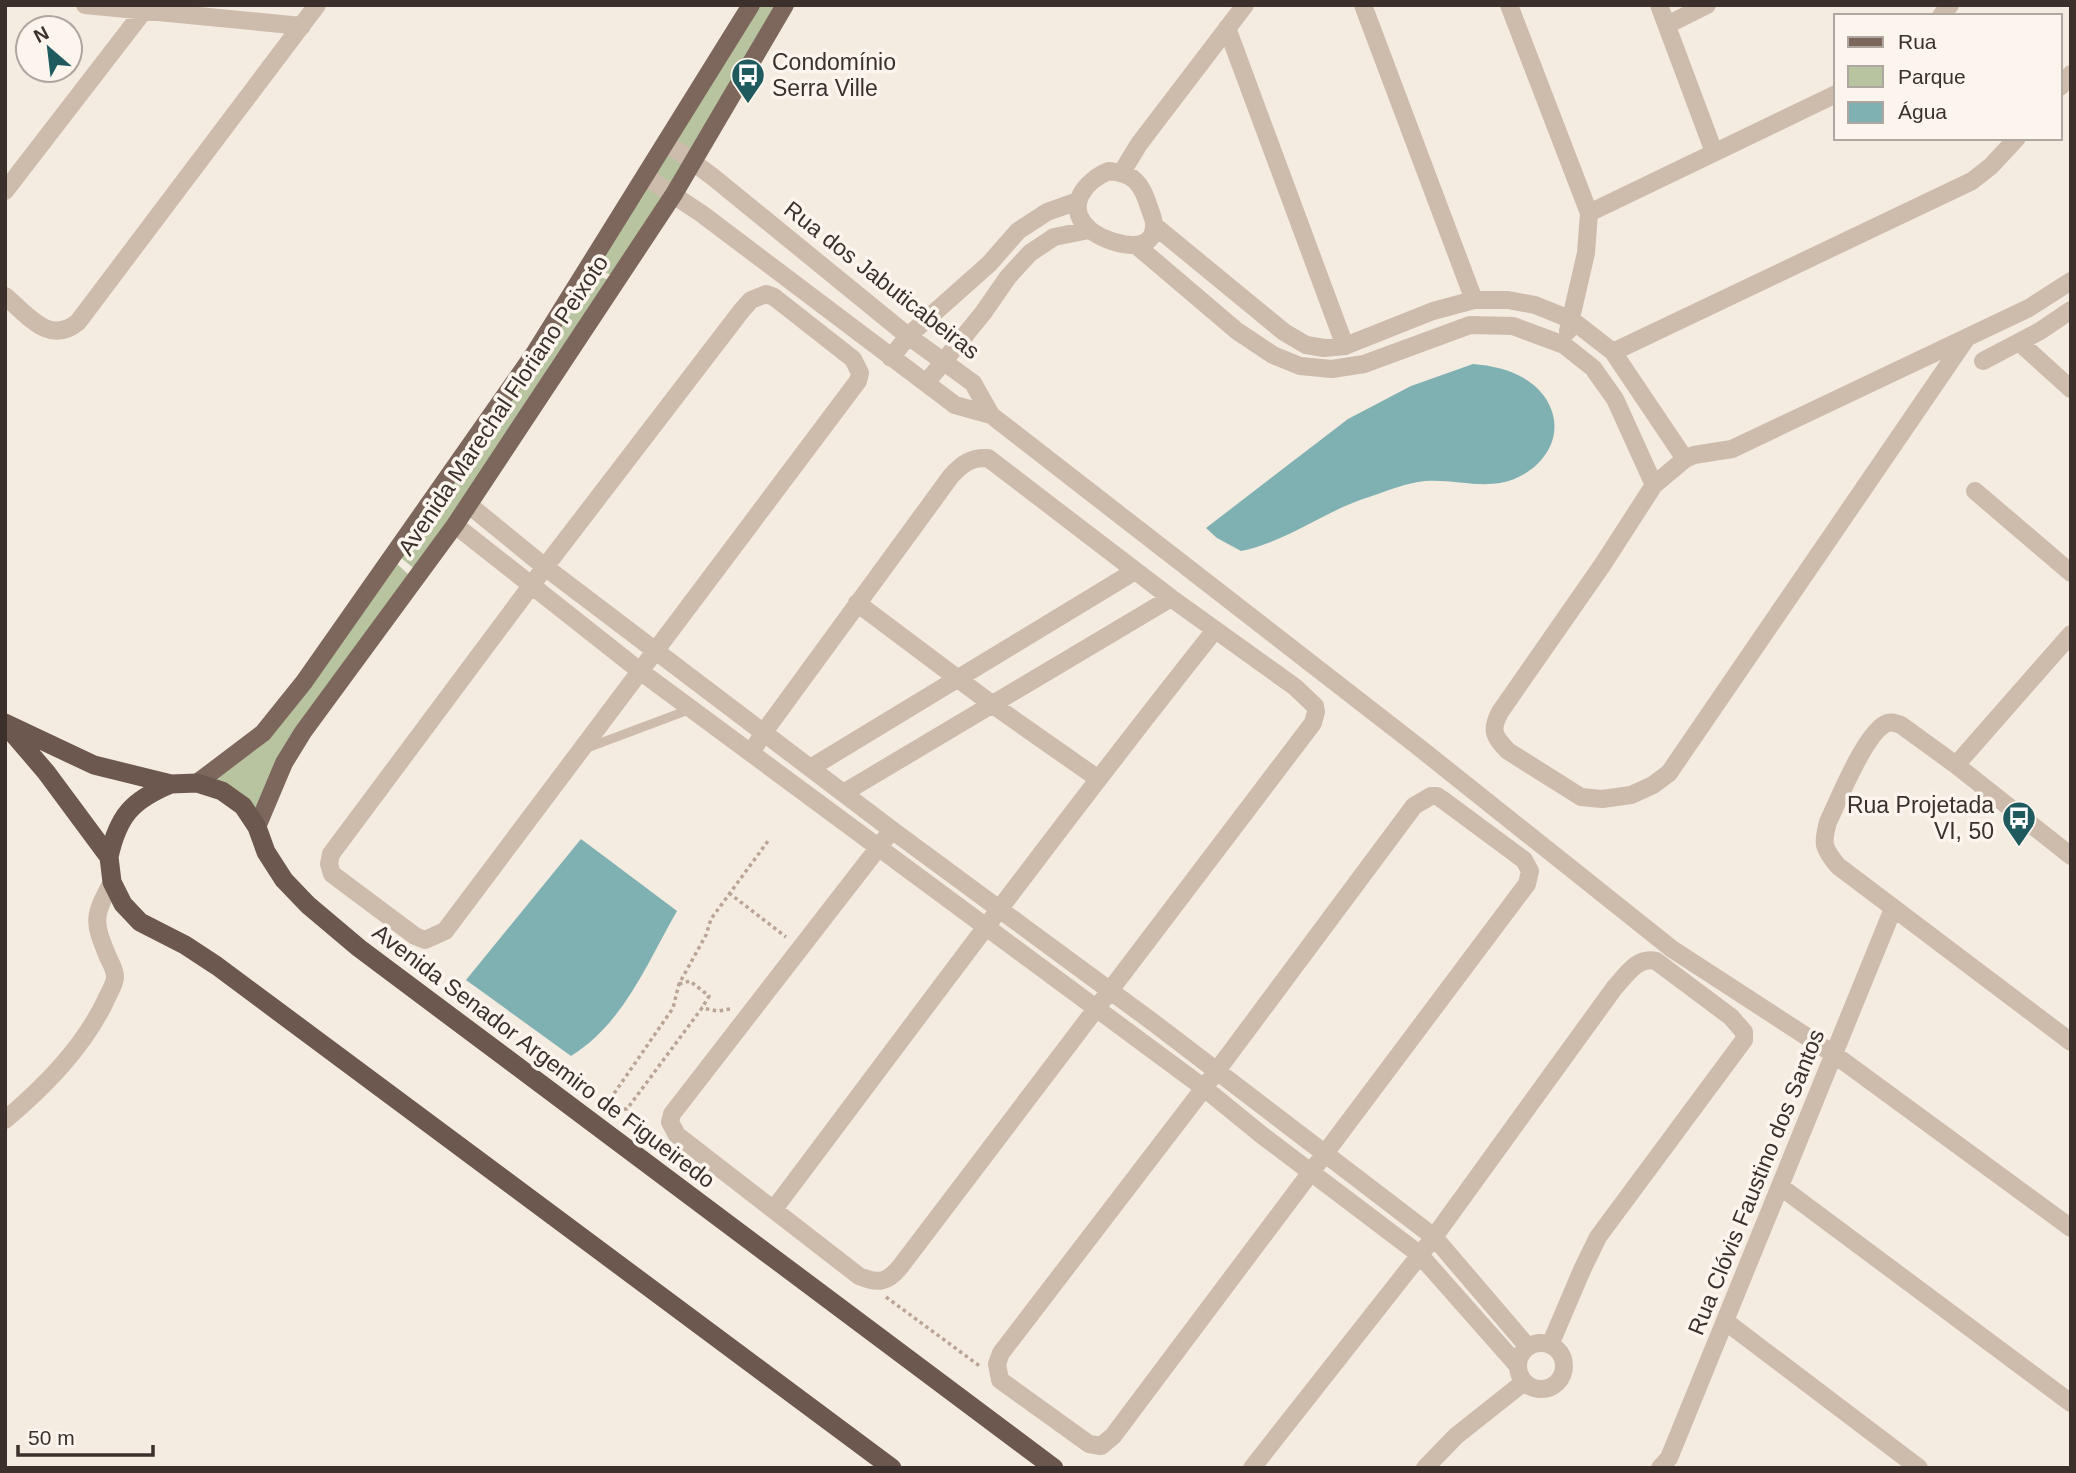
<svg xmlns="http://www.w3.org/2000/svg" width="2076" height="1473" font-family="Helvetica,sans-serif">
	<rect width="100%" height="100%" fill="#f4ebe1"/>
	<path fill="#b8c4a0" d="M755,5h26l-109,181 -20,-11z
		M647,179l23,17 -54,81 -24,-10z
		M589,272l22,9 -194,290 -22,-18z
		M394,561l17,16 -155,241 -48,-36 59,-48z"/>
	<path fill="#7fb0b2" d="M1473,364c26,2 55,10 71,32 27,38 -2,79 -44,87 -24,4 -50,-4 -75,-2 -19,2 -38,10 -56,16 -45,14 -82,45 -128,54l-24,-13 -11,-10 142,-109 63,-33z
		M581,839l96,72c-30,52 -53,112 -106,145l-105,-76z"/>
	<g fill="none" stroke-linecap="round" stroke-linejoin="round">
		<path stroke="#b9a596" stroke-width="3.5" stroke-dasharray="3.5 3.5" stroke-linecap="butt" d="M729,893l57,44
			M679,984l11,-3 19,15 -7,12
			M730,1009l-12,2 -16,-3 -75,101h-5l-9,-4 -2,-7 62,-90 6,-24 27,-49 5,-16 57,-78
			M886,1297l95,70"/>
		<path stroke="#cdbbac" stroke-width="9" d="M587,748l104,-39"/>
		<path stroke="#cdbbac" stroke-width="18" d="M85,5l217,21
			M1363,5l111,295
			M1509,5l80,208 -3,40 -18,78
			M1659,5l55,147
			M1941,16l9,-11
			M1667,25l40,-20
			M1227,28l118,318
			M2060,87l11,-13
			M666,142l47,35 195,159 65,47 18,32
			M1109,171c25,2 33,13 40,36 2,6 6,14 5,20 -2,32 -53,14 -66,1 -24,-22 -2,-48 21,-57z
			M1122,172l17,-28 106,-139
			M645,176l57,38 253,191 36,10 425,330 256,204 163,106 236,173
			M5,191l138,-179
			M1589,213l247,-119
			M1155,226l129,106 22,13 18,3 21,-2 88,-35 41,-11h34l27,5 37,15 41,32 72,107
			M1137,246l100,85 36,24 27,11 32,3 32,-5 106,-39 43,1 51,19 29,23 22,31 39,86
			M766,294l8,3 79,62 7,14 -2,8 -413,550 -20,9 -10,-4 -83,-62 -3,-10 2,-10 214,-287 197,-257 9,-10z
			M5,296c23,19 44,50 73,26l239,-317
			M1966,339l-297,434 -16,12 -22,10 -29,4 -21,-2 -73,-46c-14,-15 -18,-20 -8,-39l103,-148 51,-79 31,-26 9,-4 38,-6 297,-141 42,-27
			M2019,342l52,47
			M1613,352l359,-171 19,-15 26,-28
			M891,358l17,-22 81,-72 29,-33 29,-19 31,-11
			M1983,361l57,-30 31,-21
			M926,383l57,-70 25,-36 22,-24 24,-16 35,-7
			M1975,491l96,82
			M469,505l76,62 347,263 262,193 280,214 94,110
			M455,525l185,146 564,417 59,48 156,118 99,112
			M857,603l136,102 104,73
			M751,753l13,-21 187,-256c11,-12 20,-19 37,-18l183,140 124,89 20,19 1,6 -3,11 -413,544c-13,16 -22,17 -41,9l-182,-141 -7,-13 2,-8 220,-284
			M1956,765l115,-131
			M812,767l323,-196
			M845,792l326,-194
			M1431,796h6l6,4 81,60 6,11 -3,13 -414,552 -12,10 -12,-2 -89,-64 -3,-16 4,-11 203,-265 210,-282z
			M2071,856l-115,-91 -55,-40c-6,-2 -10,-4 -16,-1 -21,12 -46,75 -57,98 -6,22 -5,26 10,44l233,176
			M5,1120c39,-33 77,-71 100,-118 3,-8 10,-17 10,-25 0,-7 -4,-14 -7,-20 -15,-36 -15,-40 4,-75
			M1781,1187l290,216
			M774,1209c146,-194 290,-389 441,-579
			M1725,1321l194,147
			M1518 1366a23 23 0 1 1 46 0a23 23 0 1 1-46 0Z
			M1252,1468l182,-231 181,-250c12,-13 23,-31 41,-26l75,56 13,15v8l-146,197 -16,33 -32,75
			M1425,1468l31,-32 68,-54
			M1660,1468l9,-10 224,-549"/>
		<path stroke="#7d675c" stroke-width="18" d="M197,783l66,-50 41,-51 230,-328 217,-349
			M257,827l27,-64 19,-31 152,-207 219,-331 111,-189"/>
		<path stroke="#6c584f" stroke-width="19" d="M5,723l89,42 77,19 26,-1 25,8 21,15 14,21 9,25 18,28 24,25 51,43 695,520
			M10,730l36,42 63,85 3,25 11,22 17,18 45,23 32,21 675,502
			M109,857c9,-41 23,-57 62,-73"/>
	</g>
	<defs>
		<g id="bus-pin" transform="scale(1.75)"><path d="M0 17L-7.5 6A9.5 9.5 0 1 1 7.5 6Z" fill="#1f5a5e" stroke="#fbf5ee"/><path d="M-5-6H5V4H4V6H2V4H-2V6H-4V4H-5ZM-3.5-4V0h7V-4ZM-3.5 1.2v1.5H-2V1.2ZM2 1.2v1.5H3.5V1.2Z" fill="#fff"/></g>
	</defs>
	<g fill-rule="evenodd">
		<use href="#bus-pin" x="748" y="75"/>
		<use href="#bus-pin" x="2019" y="818"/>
	</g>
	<g text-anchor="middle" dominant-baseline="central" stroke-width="7" stroke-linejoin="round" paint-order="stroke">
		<g font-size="23" fill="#3b302b" stroke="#fbf5ee" text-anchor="start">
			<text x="772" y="62">Condomínio<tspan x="772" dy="26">Serra Ville</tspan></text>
			<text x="1994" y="805" text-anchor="end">Rua Projetada<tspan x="1994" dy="26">VI, 50</tspan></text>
		</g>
		<g font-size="23" fill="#3b302b" stroke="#fbf5ee">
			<text transform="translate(882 280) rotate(38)">Rua dos Jabuticabeiras</text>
			<text transform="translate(503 405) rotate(-56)">Avenida Marechal Floriano Peixoto</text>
			<text transform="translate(544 1056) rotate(37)">Avenida Senador Argemiro de Figueiredo</text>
			<text transform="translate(1756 1182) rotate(-68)">Rua Clóvis Faustino dos Santos</text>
		</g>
	</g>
	<rect width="2076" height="1473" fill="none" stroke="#3b302b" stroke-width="14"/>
	<rect x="1834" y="14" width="228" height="126" fill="#fbf5ee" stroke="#aea6a0" stroke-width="2"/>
	<rect x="1848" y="37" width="35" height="10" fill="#7d675c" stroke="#aea6a0" stroke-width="2"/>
	<text x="1898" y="49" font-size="21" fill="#3b302b">Rua</text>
	<rect x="1848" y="66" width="35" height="21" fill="#b8c4a0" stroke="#aea6a0" stroke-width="2"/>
	<text x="1898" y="84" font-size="21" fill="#3b302b">Parque</text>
	<rect x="1848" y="102" width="35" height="21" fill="#7fb0b2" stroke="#aea6a0" stroke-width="2"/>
	<text x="1898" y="119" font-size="21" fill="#3b302b">Água</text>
	<g transform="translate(49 49) rotate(332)"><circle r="33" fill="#fbf5ee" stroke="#aea6a0" stroke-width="2"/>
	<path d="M0-5L12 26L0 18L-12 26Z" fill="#1f5a5e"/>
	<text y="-10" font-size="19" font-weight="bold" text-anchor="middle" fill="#3b302b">N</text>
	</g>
	<path d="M18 1445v10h135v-10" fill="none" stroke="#3b302b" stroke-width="3.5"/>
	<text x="28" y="1445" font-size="21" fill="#3b302b" stroke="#fbf5ee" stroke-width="5" paint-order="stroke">50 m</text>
</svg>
